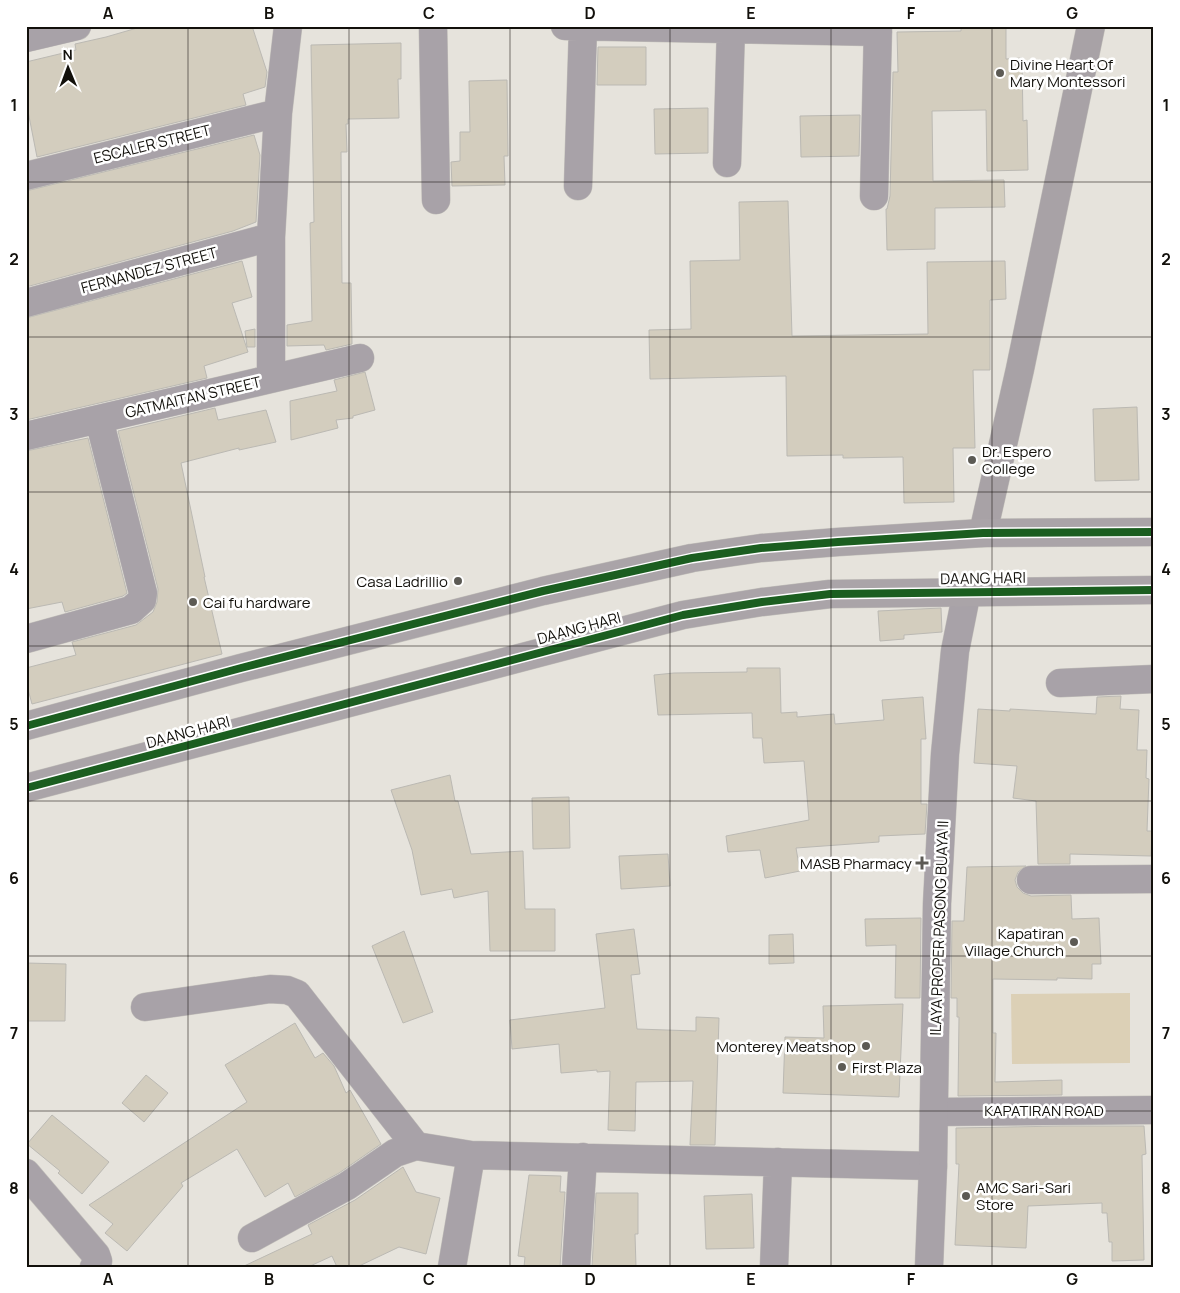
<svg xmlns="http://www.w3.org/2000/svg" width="1180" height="1293" font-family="Manrope,sans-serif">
	<rect width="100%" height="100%" fill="#e6e3dc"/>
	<path fill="#dcd0b6" d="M1130,993v70l-118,1 -1,-70z"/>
	<path fill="#d3cdbe" stroke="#bbb9b3" d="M144,26h108l15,46 -2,15 -22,7 3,11 -209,52 -11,-56v-39l50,-12 -1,-6 31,-7z
		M961,26h45v33l16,-1 1,63 4,-1 1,50 -41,1 -1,-61 -54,1 1,70 71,-1 1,27 -70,1v41l-48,1 -1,-41h1l3,-13 3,-124h5l-1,-40 64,-1z
		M401,43v36h-3l1,39 -51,1v5h-2l1,28h-6l1,131h9l1,61 -26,6 -2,-5 -37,1v-21l25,-4 -2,-98 4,-1 -3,-177z
		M598,47h48v38h-49z
		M507,80l1,76h-4l1,29 -53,1 -1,-24 9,-1v-29h10l-1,-51z
		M708,108v45l-53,1 -1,-45z
		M860,115l-1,41 -58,1 -1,-41z
		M254,135l6,20 -4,67 -23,9 -207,56v-96z
		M788,201l4,135 136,-2 -1,-72 78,-1 1,38 -16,1v70h-17l2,78h-22l1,54 -50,1 -1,-46 -60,1v-3l-56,1 -1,-80 -136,3 -1,-49 42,-1 -1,-68 50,-1 -1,-58z
		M242,261l10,36 -20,6 16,49 -44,14 3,12 -181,42v-102z
		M255,329v18h-8l-2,-16z
		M365,372l10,38 -22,6v2l-17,2 2,8 -47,12 -1,-39 47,-10 -3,-11z
		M1137,407l2,73 -44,1 -2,-72z
		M215,408l3,12 48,-10 10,32 -37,8v-2l-58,15 24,114h-1l18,77 -190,50 -6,-22v-14l50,-13 -4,-13 64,-17 17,-13 4,-10 1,-13 -40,-158z
		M88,438l39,155 -4,3 -58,16 -3,-10 -36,7v-158z
		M941,608l1,24 -38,3v4l-24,2 -2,-30z
		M747,668h33l1,45 16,-1v5l37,-3 1,10 49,-4 -2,-20 41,-3 3,42h-5v65h6l-2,30 -46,2v6l-83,6 4,23 -35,7 -5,-28 -32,2 -2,-16 83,-16 -5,-59 -40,2 -2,-25h-9l-1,-25 -94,2 -4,-40 20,-2 73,-1z
		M1121,696l-1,13 19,1 -2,40h10l-1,28 3,1 -2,52h5l-1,25 -81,-2v10h-32l-2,-63 -23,-3 4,-32 -43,-3 4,-54 32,2v-2l86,5 1,-17z
		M450,775l5,26h3l13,53 52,-3 2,58h30v42h-65l-2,-60 -34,7 -2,-9 -31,6 -9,-45 -21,-60z
		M569,797l1,51 -37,1 -1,-51z
		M668,854l2,32 -49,3 -2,-33z
		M1026,866l-8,6 -3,8 2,7 6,6 8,3 40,-1 1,24 27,-1 2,46h-9v15l-35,-1v2l-64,-1v54h3l-1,49 67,-2v15l-104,1 1,-79h-2v-19h-6l1,-77h12l3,-54z
		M921,918l-1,80h-25l1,-53 -30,1 -1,-27z
		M634,929l6,45 -9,1 6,54 59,2v-14l23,1 -4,127h-25l3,-64 -57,1 -1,49 -27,-1 2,-59 -13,1v-2l-36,3 -2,-29 -47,5 -2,-29 95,-12 -9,-74z
		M404,931l29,81 -30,11 -31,-77z
		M793,934l1,29 -25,1v-29z
		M26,963l40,1 -1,57h-39z
		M903,1004l-4,93 -116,-4 2,-56 39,1 -1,-32z
		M295,1023l20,35 8,-5 11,13 12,27 4,-3 31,54 -42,29 -44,24 -7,-14 -23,14 -28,-48 -56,34 2,3 -56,65 -22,-18 8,-9 -24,-19 158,-103 -22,-37z
		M146,1075l22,18 -24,29 -22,-19z
		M52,1115l57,47 -27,32 -24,-21 2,-2 -33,-27z
		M1063,1126h81l2,28 -4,1 2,105 -32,1v-19h-3l-2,-29h-5v-10l-74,3 -2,42 -71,-3 4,-81h-3v-36z
		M403,1167l13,25 24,6 -14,56 -27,-7 -42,20h-20l-5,-11 -24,11h-66l70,-33 -4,-9 47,-25z
		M529,1175l32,1 -1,16h5l-5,75h-36l1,-10 -7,-1z
		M596,1193h42v41h-3l1,33h-44z
		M752,1194l2,54 -48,1 -2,-53z"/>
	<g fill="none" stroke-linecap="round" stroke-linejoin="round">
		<g stroke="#c3c0bb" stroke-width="29">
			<path id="minor" d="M433,26l3,174
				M565,26l313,6
				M26,38l51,-12
				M727,163l4,-137
				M26,176l252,-63
				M578,186l5,-160
				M874,196l4,-170
				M26,303l245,-66
				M271,378v-141l7,-124 10,-87
				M26,436l334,-78
				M26,639l105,-29 11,-10 1,-7 -44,-174
				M1060,683l94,-4
				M1031,880l123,-1
				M145,1007l125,-18 17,1 10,4 119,152 55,9 462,11
				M934,1112l220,-2
				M26,1173l70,82 2,6 -4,6
				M252,1238l95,-52 48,-33 21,-7
				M452,1267l19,-112
				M576,1267l7,-110
				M774,1267l4,-105"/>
		</g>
		<g stroke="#c3c0bb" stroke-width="29">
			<path id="tertiary" d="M929,1267l4,-101 4,-262 8,-150 10,-103 12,-60"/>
		</g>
		<g stroke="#c3c0bb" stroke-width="29">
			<path id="secondary" d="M983,533l37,-164 71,-343"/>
		</g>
		<g stroke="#c3c0bb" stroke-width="29">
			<path id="primary" d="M26,726l215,-58 302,-77 149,-33 69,-10 77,-6 145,-9 171,-1
				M26,788l657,-173 79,-13 68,-8 324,-4"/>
		</g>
		<use href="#minor" stroke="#a8a2a8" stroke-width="28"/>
		<use href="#tertiary" stroke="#a8a2a8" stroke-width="28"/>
		<use href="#secondary" stroke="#a8a2a6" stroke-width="28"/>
		<use href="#primary" stroke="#aaa4a8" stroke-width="28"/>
		<g stroke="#fff" stroke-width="11">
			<path id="cycleway" d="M26,726l215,-58 302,-77 149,-33 69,-10 77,-6 145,-9 171,-1
				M26,788l657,-173 79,-13 68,-8 324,-4"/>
		</g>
		<use href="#cycleway" stroke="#1b5e20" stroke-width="8"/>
	</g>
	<path fill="none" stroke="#12100b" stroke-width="1" stroke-opacity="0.55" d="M188,26v1241M349,26v1241M510,26v1241M670,26v1241M831,26v1241M992,26v1241M26,182h1128M26,337h1128M26,492h1128M26,646h1128M26,801h1128M26,956h1128M26,1111h1128"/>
	<g fill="#5c5a54" stroke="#fff" stroke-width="2">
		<circle cx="1000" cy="73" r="5"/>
		<circle cx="972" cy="460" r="5"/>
		<circle cx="458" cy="581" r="5"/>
		<circle cx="193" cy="602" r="5"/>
		<path d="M919.5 855.5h5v5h5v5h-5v5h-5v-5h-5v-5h5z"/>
		<circle cx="1074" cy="942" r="5"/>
		<circle cx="866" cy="1046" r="5"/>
		<circle cx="842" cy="1067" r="5"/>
		<circle cx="966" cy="1196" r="5"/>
	</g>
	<g text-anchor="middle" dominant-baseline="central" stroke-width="5" stroke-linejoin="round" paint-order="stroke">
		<g font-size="15" fill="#12100b" stroke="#fff" text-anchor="start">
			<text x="1010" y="64">Divine Heart Of<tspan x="1010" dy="17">Mary Montessori</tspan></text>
			<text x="982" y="451">Dr. Espero<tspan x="982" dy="17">College</tspan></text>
			<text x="448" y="581" text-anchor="end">Casa Ladrillio</text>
			<text x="203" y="602">Cai fu hardware</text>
			<text x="912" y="863" text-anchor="end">MASB Pharmacy</text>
			<text x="1064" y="933" text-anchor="end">Kapatiran<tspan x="1064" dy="17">Village Church</tspan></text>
			<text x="856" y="1046" text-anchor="end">Monterey Meatshop</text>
			<text x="852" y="1067">First Plaza</text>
			<text x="976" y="1187">AMC Sari-Sari<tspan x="976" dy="17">Store</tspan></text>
		</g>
		<g font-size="15" fill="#12100b" stroke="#fff">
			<text transform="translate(152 144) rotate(-14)">ESCALER STREET</text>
			<text transform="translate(149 270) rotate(-15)">FERNANDEZ STREET</text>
			<text transform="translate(193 397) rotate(-13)">GATMAITAN STREET</text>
			<text transform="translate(983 578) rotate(-1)">DAANG HARI</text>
			<text transform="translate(579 628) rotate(-15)">DAANG HARI</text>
			<text transform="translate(188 732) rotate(-15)">DAANG HARI</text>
			<text transform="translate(939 928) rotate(-88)">ILAYA PROPER PASONG BUAYA II</text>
			<text x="1044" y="1110">KAPATIRAN ROAD</text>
		</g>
	</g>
	<rect width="1180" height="1293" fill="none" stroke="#ffffff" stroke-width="55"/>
	<g transform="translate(68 68) rotate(359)" stroke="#ffffff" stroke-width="4" paint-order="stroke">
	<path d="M0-4L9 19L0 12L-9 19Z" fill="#12100b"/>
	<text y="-8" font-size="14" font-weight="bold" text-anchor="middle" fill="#12100b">N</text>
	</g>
	<rect x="28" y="28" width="1124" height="1238" fill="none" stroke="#12100b" stroke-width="2"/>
	<g font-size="16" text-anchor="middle" font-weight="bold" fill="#12100b">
		<text x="108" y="19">A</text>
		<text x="269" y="19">B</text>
		<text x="429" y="19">C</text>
		<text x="590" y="19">D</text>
		<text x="751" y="19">E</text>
		<text x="911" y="19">F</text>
		<text x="1072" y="19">G</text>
		<text x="14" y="111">1</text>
		<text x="1166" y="111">1</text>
		<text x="14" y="265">2</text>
		<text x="1166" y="265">2</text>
		<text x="14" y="420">3</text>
		<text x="1166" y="420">3</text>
		<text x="14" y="575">4</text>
		<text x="1166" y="575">4</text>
		<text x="14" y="730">5</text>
		<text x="1166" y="730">5</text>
		<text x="14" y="884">6</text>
		<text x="1166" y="884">6</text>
		<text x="14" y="1039">7</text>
		<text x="1166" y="1039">7</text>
		<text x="14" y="1194">8</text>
		<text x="1166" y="1194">8</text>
		<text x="108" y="1285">A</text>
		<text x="269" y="1285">B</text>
		<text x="429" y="1285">C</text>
		<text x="590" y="1285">D</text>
		<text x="751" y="1285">E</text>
		<text x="911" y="1285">F</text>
		<text x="1072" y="1285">G</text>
	</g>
</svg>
